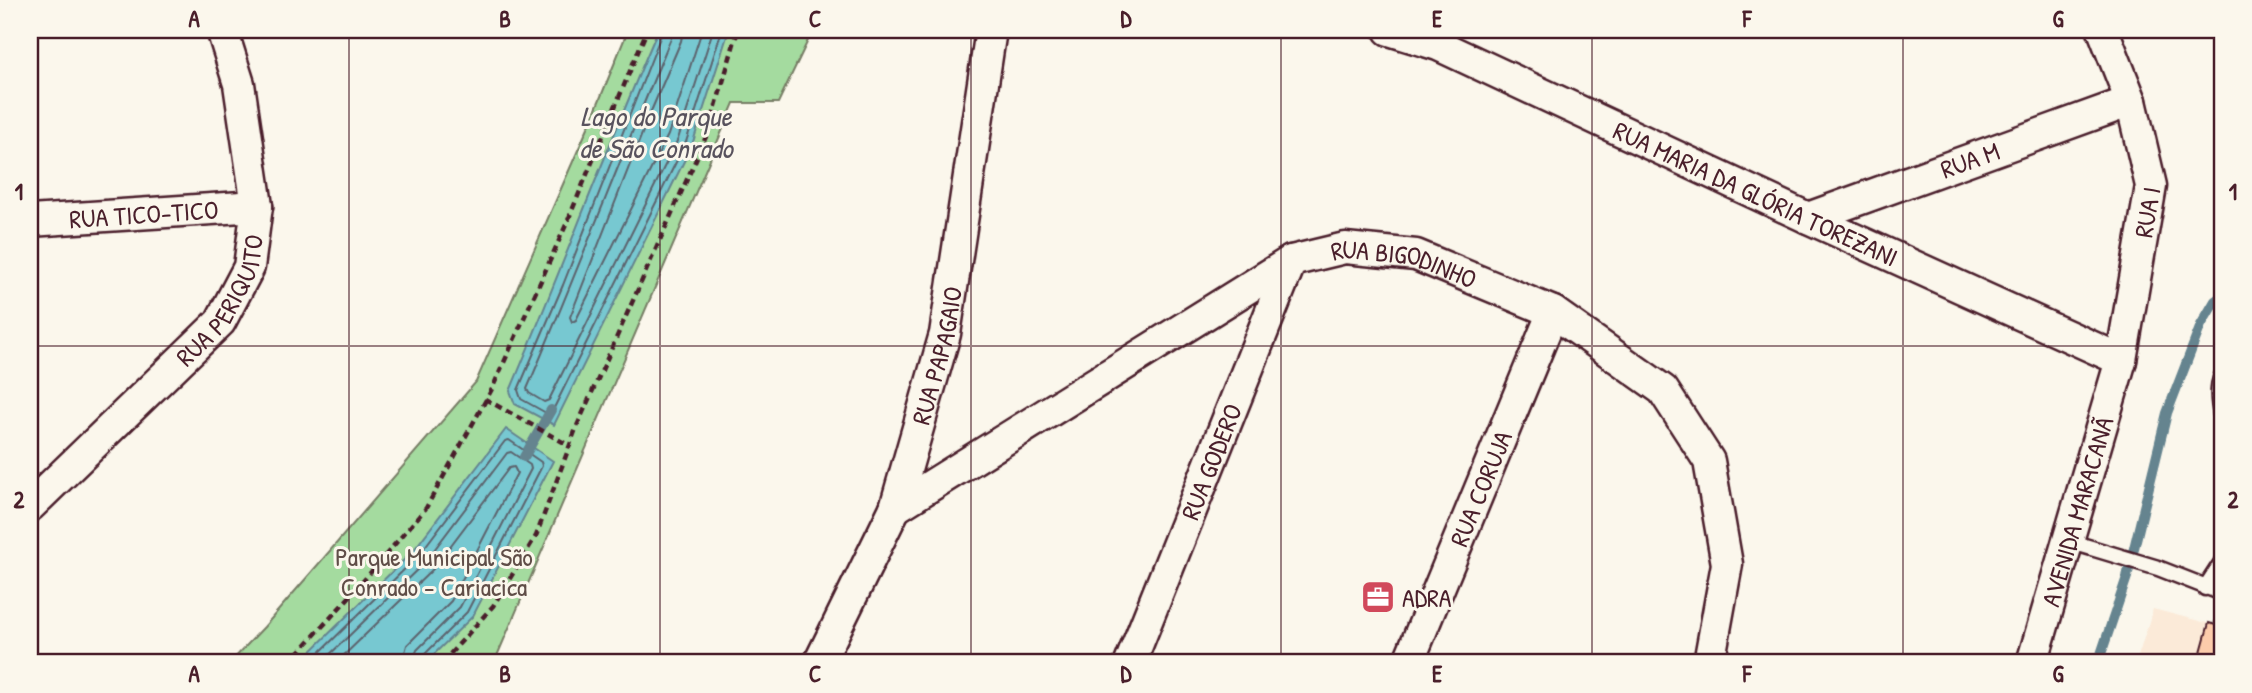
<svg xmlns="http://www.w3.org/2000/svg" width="2252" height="693" font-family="'Patrick Hand',sans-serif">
	<rect width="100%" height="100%" fill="#fbf7ec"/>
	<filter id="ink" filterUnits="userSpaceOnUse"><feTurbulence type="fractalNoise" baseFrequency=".0143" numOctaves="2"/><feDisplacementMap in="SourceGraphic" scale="14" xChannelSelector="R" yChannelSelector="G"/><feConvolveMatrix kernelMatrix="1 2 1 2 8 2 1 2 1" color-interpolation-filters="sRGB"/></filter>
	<g filter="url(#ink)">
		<path fill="#fbead8" d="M2153,609l69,18v36h-86z"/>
		<path fill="#a4db9f" stroke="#777d65" stroke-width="2" d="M628,30h185l-35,73h-44l-240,560h-264l34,-36 212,-245 117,-266z"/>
		<path fill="#77c8d1" stroke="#65848f" stroke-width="2" d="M658,30h71l-37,115 -138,280 -39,-21 -5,-13c51,-120 96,-242 148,-361z
			M506,429l47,32 -80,155 -48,47h-126l114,-112z"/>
		<path fill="#0003" d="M2222,612v51h-22l11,-39z"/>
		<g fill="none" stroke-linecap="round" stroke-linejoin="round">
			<path stroke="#5c636d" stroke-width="2" d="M663,30l-100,255 -45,105 3,9 27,15 4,-2 134,-270 36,-112
				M672,30l-1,8c-49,116 -94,235 -144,351l2,4 15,9 5,-2 129,-261 35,-109
				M683,30l-2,11 -32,75 -79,201 2,5 4,-2 92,-185 34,-105
				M309,663l109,-107 87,-115 4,-1 32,22 1,4 -75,146 -44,44 -2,7
				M321,663l104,-101 82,-109 4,-1 19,13 1,4 -71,138 -43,43 -5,13
				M336,663l97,-94 76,-101 5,-1 3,6 -66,128 -44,44 -5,18"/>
			<path stroke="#65848f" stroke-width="10" d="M524,457l27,-47
				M2098,663l29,-86 40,-164 34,-88 14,-24 7,-5"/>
		</g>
		<path fill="#fcccab" stroke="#4a1f2b" stroke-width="2" d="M2209,623l13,4v36h-24z"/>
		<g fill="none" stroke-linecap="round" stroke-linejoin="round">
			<g stroke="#4a1f2b" stroke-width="19">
				<path id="service" d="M2222,376c-6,12 -3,30 0,43
					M2068,541l90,27 64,25
					M2205,588l17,-26"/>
			</g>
			<g stroke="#4a1f2b" stroke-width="35">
				<g id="minor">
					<path id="s1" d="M1389,30l49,15 370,173 313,142"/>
					<path id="s2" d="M1808,218l323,-117"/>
					<path id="s3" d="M30,221l227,-15"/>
					<path id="s4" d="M30,506l190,-184 29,-55 8,-61 -18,-122 -17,-54"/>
					<path id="s5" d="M895,508l396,-247 54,-13 71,7 137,57 110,78 46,71 18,103 -18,99"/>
					<path id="s6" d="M819,663l76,-155 50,-174 46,-304"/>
					<path id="s7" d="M1130,663l161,-402"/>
					<path id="s8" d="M1408,663l145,-351"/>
					<path id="s9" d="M2032,663l89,-303 30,-174 -20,-85 -28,-71"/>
				</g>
			</g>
			<path stroke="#4a1f2b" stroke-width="4.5" stroke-dasharray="7 5" stroke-linecap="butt" d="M485,399l85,47
				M289,663l63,-69 74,-86 66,-119 74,-164 81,-195
				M442,663l51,-57 43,-70 41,-110 132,-296 29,-100"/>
			<use href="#service" stroke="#fbf7ec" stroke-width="14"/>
			<use href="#minor" stroke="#fbf7ec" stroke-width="30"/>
		</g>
	</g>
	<path fill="none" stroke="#4a1f2b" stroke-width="2" stroke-opacity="0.55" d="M349,30v633M660,30v633M971,30v633M1281,30v633M1592,30v633M1903,30v633M30,346h2192"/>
	<defs>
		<g id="office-square" transform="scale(1.75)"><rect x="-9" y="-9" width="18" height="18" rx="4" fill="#d1495b" stroke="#fbf7ec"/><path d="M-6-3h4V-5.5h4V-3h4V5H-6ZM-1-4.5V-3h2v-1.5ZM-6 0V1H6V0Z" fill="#fff"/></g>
	</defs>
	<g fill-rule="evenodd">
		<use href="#office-square" x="1378" y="597"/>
	</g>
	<g text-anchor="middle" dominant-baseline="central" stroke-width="6" stroke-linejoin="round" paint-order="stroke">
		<g font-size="26" fill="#4a1f2b" stroke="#fbf7ec">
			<text stroke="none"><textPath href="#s2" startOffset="172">RUA M</textPath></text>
			<text stroke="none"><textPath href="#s1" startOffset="402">RUA MARIA DA GLÓRIA TOREZANI</textPath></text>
			<text stroke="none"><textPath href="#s3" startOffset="114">RUA TICO-TICO</textPath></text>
			<text stroke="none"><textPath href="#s9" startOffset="466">RUA I</textPath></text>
			<text stroke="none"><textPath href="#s5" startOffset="583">RUA BIGODINHO</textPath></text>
			<text stroke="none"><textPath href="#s4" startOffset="284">RUA PERIQUITO</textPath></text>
			<text stroke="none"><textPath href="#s6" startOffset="331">RUA PAPAGAIO</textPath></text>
			<text stroke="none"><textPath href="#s7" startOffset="217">RUA GODERO</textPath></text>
			<text stroke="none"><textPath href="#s8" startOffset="189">RUA CORUJA</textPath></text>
			<text stroke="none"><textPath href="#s9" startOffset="158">AVENIDA MARACANÃ</textPath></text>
		</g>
		<g font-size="26" fill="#604e48" stroke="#fbf7ec">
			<text x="434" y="556">Parque Municipal São<tspan x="434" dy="30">Conrado - Cariacica</tspan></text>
		</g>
		<g font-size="26" fill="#4a1f2b" stroke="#fbf7ec" text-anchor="start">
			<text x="1402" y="597">ADRA</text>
		</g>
		<g font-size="28" font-style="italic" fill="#58525d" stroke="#fbf7ec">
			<text x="656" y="116">Lago do Parque<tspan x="656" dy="32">de São Conrado</tspan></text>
		</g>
	</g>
	<rect width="2252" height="693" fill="none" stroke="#fbf7ec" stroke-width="77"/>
	<rect x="38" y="38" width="2176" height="616" fill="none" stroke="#4a1f2b" stroke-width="2.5"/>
	<g font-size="23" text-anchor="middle" font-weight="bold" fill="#4a1f2b">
		<text x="194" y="27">A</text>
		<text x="505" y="27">B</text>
		<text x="815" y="27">C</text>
		<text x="1126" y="27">D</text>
		<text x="1437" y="27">E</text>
		<text x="1747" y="27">F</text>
		<text x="2058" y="27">G</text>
		<text x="19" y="200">1</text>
		<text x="2233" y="200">1</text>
		<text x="19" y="508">2</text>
		<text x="2233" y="508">2</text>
		<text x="194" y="682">A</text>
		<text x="505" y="682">B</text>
		<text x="815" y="682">C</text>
		<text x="1126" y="682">D</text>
		<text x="1437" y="682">E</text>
		<text x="1747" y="682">F</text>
		<text x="2058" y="682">G</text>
	</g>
</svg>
